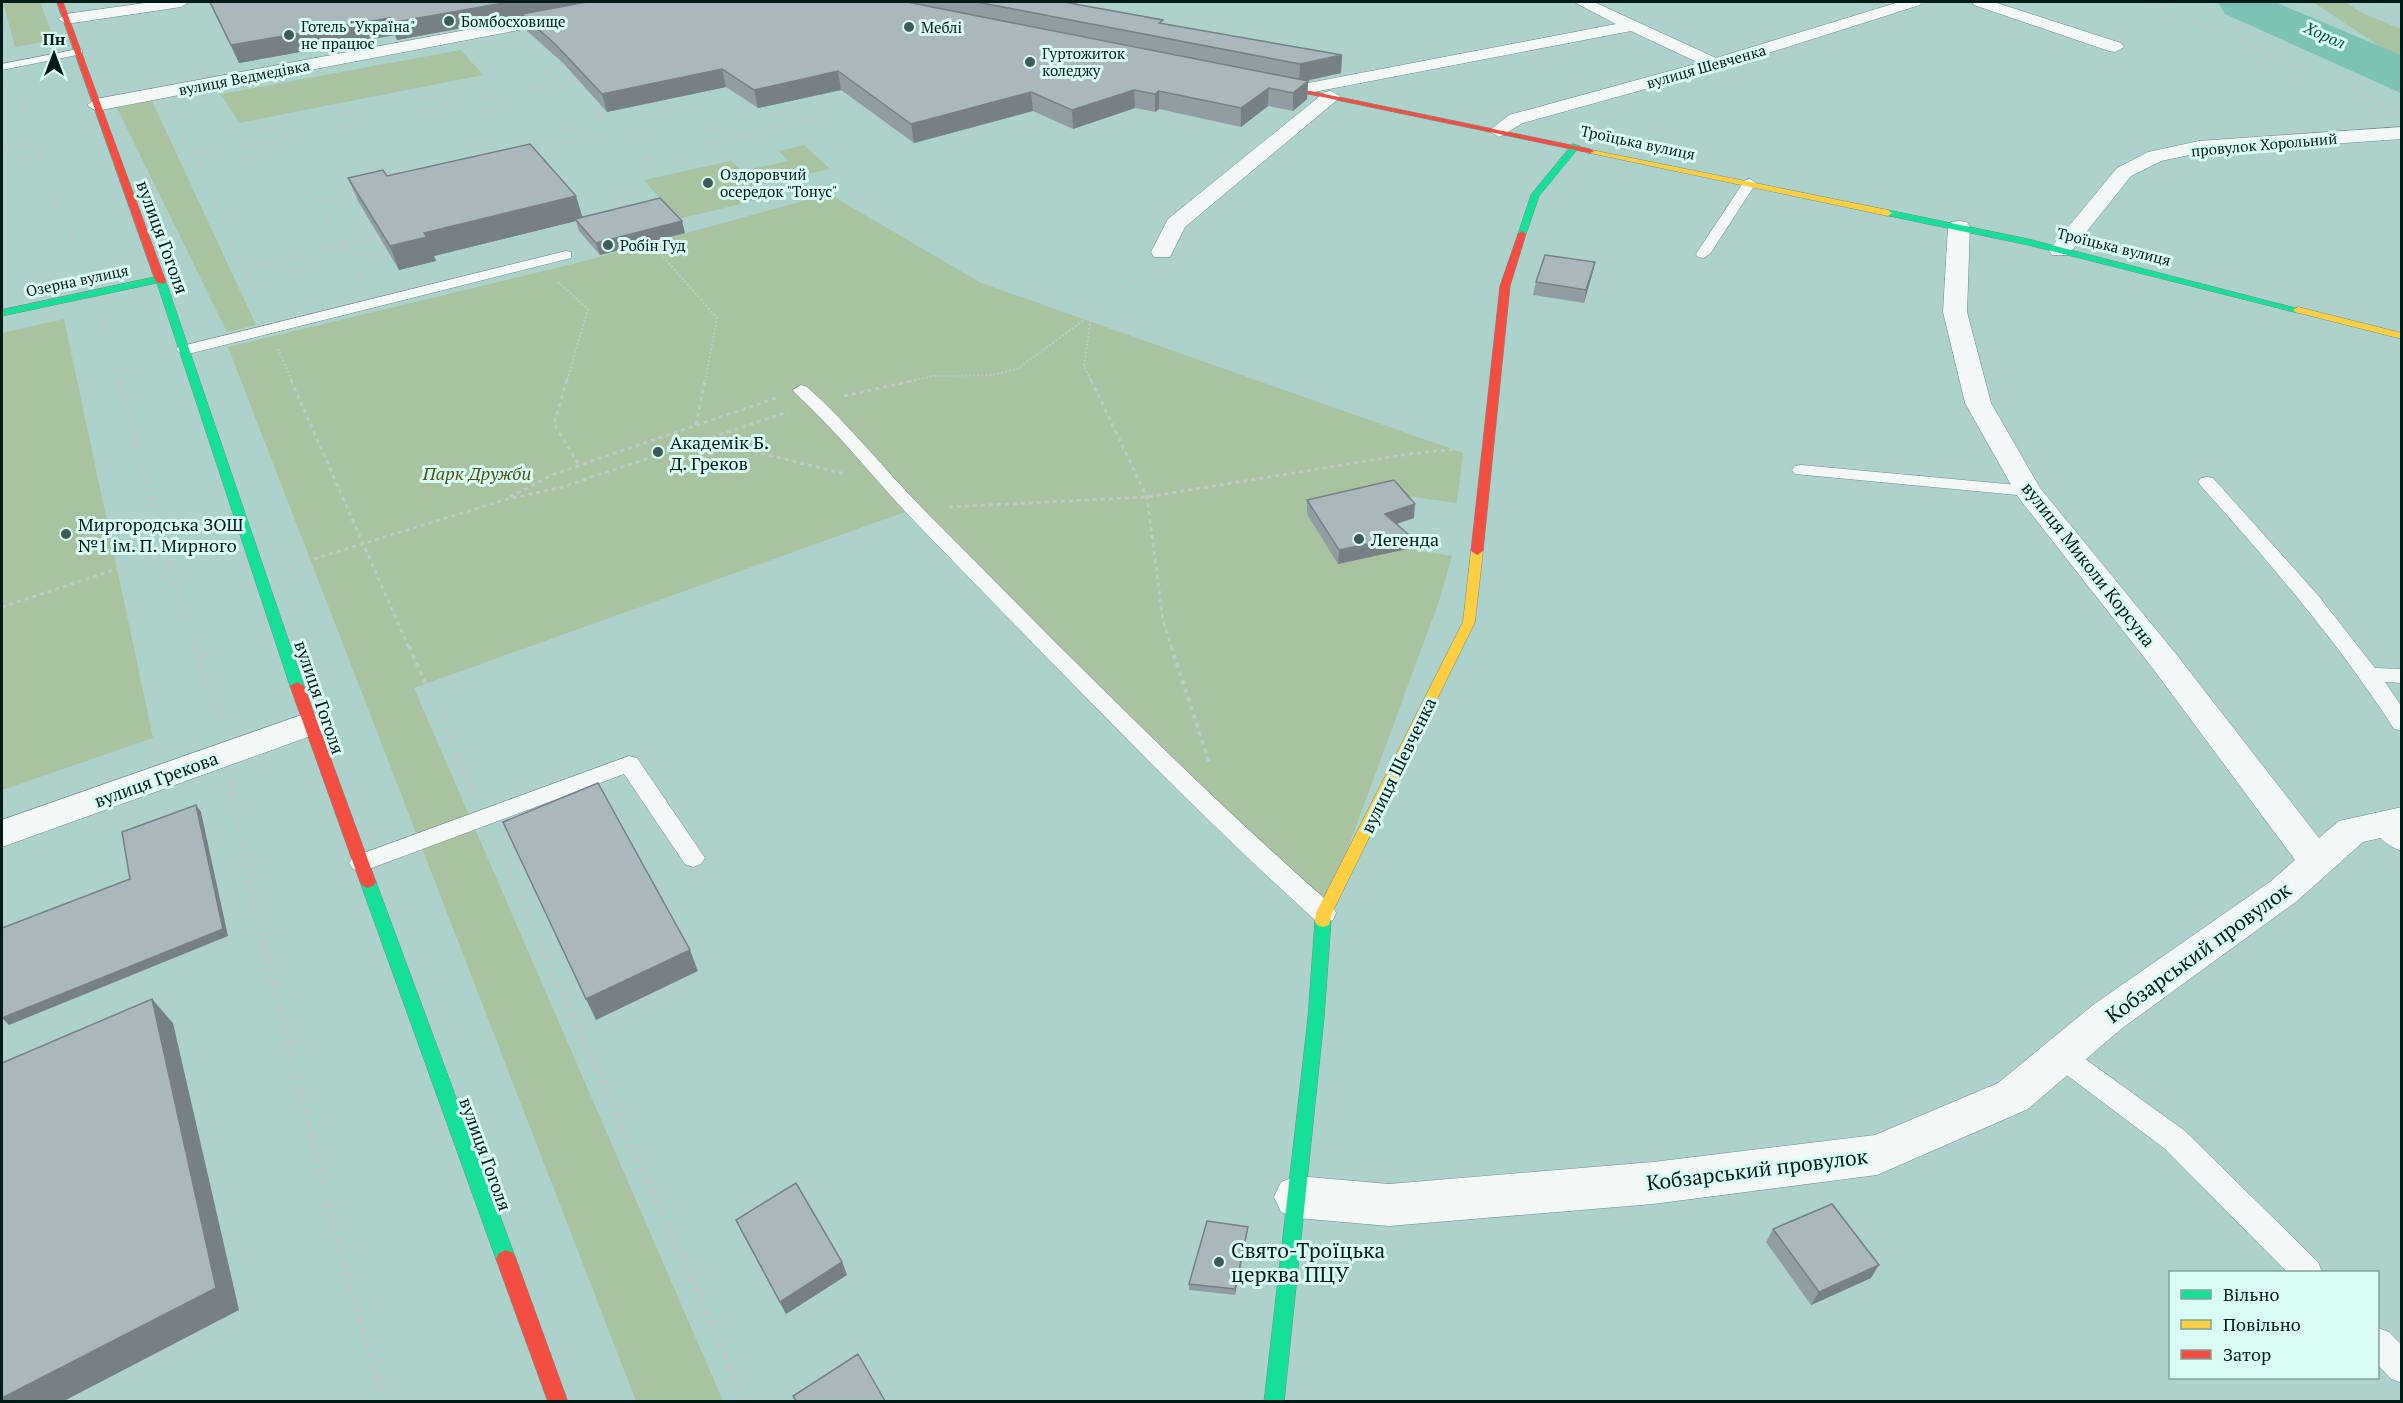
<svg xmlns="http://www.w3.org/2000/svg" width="2403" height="1403" font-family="'PT Serif',serif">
	<rect width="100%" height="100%" fill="#add2cb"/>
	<path fill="#a9c29f" d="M3,2h37l14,38 -39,7z
		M2313,2h32l17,11 39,16v26l-20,-8z
		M461,50l22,25 -244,48 -18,-29z
		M152,101l104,224 -29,7 -110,-224z
		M804,145l26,24 -71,16 11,12 -92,22 -34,-39 87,-19 11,10 46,-10 -9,-10z
		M829,194l152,89 482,170 -6,50 -65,-9 -54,70 69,-15 45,7 -14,48 -114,309 -411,-404 -499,179 309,713h-87l-408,-1054 349,-84z
		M64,319l89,419 -151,52v-457z"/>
	<path fill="#7cc2b5" d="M2218,2h57l126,53v38l-176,-79z"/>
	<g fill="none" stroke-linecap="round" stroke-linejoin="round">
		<g stroke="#708d88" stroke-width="1">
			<path id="lane" d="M78,49l4,1v4l-80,16v-6z
				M1750,179l6,4 -46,71 -7,4 -5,-1 -2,-3 49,-74z
				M566,251l5,1v6l-387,97 -8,-5 2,-3z
				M801,385l6,2c44,39 80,86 122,128 132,133 263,267 404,391l3,7 -3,7 -9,3 -9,-3c-139,-126 -268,-263 -399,-397 -41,-43 -77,-90 -121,-130l-2,-3z
				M1801,465l227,21 9,5 -9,5 -233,-22 -3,-4 3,-4z
				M2207,477l6,1 104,116 58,74 27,1v14l-17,-1 17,25v24l-8,-2c-56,-87 -124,-166 -193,-243l-3,-4 3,-4z
				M629,756l8,2 64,94 4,6 -4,6 -8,3 -8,-3 -61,-90 -255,95 -8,3 -8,-3 -4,-6 4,-6z
				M2381,816l21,13v22c-13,-4 -26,-15 -32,-26l3,-6z
				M2061,1045l9,3 115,83 133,131 4,10h-35l-122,-123 -113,-85 -4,-8 4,-8z
				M2378,1328l11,4 13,13v38l-11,-4 -13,-14z"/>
		</g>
		<g stroke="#708d88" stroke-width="1">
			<path id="street" d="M152,2h37l-8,5 -115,17 -8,-5 8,-5z
				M616,2h31l-8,5 -543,104 -9,-6 9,-6z
				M1574,2h20l122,56 183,-56h23l-2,3 -199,63 -198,55 -24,14 -10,-6 20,-16 190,-52 -68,-32 -333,64 -9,-5 9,-5 318,-61z
				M1972,2h22l127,41 3,4 -9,5 -6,-1 -135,-46z
				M1331,91l9,5 -3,4 -152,127 -15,30h-16l-3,-5 17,-33 157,-127z
				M2402,127v12l-203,14 -38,8 -30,15 -63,79h-16l-3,-5 68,-82 31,-16 51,-11z
				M1959,221l8,1 3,5 -3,85 24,91 49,85 136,166 143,184 20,-17 63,-14v26l-39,9 -66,59 -176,128 -93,80 -151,66 -224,29 -264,22 -92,-8 -16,-6 -7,-15 7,-15 16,-6 92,8 264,-22 222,-27 123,-52 95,-78 178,-124 24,-21 -141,-190 -136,-173 -53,-94 -22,-91 5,-85 3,-5z
				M310,712l12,4 5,8 -5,8 -320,115v-27z"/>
		</g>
		<g stroke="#708d88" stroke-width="1">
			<path id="fast" d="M1573,144l7,2 -41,50 -13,38 -7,2 -1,-2 13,-39z
				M1888,210l140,29 275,71 -5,3 -270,-68 -143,-30 -1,-2z
				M160,276l5,3 139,407 -2,3h-10l-2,-3 -133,-403 -155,33v-6z
				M368,876l5,2 3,4 140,377 -3,6 -7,3 -7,-3 -3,-6 -136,-377 3,-4z
				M1323,915l6,2 2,4 -7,97 -40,384h-20l44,-384 7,-97 2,-4z"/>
		</g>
		<g stroke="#708d88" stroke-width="1">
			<path id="slow" d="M1587,149l301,61 4,3 -4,3 -298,-63h-3z
				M2298,307l104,26v6l-107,-27 -2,-2z
				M1477,547l6,4 -8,71 -143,291 -3,12 -6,2 -6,-2 -2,-4 1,-8 147,-291 8,-71z"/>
		</g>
		<g stroke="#708d88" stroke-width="1">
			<path id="jam" d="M57,2h6l103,280 -2,2 -8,-2z
				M1262,81l328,68 4,2 -4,2 -325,-68h-3z
				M1522,231l4,3 -16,52 -27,265 -6,4 -6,-4 29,-265 18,-52z
				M297,682l7,4 72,196 -3,4 -5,2 -5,-2 -3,-4 -70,-196z
				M506,1250l7,3 3,6 52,143h-20l-52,-143 3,-6z"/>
		</g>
		<path stroke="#becac7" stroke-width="2" stroke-dasharray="2 2" stroke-linecap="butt" d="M2148,2l245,105
			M2354,2l48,24
			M124,34l21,38
			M2,38l1,8
			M541,67l110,91
			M16,84l40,120 30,67
			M170,115l25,41 66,153
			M277,140l42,61
			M552,147l72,64
			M2,150l33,-7
			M532,151l87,-20
			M195,156l388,-76
			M584,174l281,-69
			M358,192l-39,9 44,82
			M658,251l59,67 -12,63
			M244,270l136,-33
			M558,282l30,27 -21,72
			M1091,316l-7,50 7,15
			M103,317l17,64
			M278,349l14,32
			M910,381l23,-5 60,-1 24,-6 74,-54 52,-46"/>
		<path stroke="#becac7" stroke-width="3" stroke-dasharray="4 4" stroke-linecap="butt" d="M120,380l51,193 24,75
			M291,380l118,268
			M567,380l-13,44 25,41
			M1091,380l56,117 16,124 9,27
			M844,396l72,-16
			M696,425l9,-45
			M707,440l138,34
			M510,497l44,-23 225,-77
			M949,507l198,-10 262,-43 48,-5
			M291,566l213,-66 58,-13 226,-75
			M2,607l163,-54"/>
		<path stroke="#becac7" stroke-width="4" stroke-dasharray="4.5 4.5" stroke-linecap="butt" d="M195,646l25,79
			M409,646l64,147
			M1171,646l39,119
			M233,782l11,81 29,120
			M494,841l63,142"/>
		<path stroke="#becac7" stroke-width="5" stroke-dasharray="6 6" stroke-linecap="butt" d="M273,981l59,241 52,180
			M557,981l188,421"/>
		<use href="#lane" fill="#f3f8f7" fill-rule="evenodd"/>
		<use href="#street" fill="#f3f8f7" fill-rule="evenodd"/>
		<use href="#fast" fill="#16e098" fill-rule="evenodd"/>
		<use href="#slow" fill="#ffcf43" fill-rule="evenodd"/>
		<use href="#jam" fill="#f24e42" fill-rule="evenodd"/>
	</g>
	<path fill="#929da3" d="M209,2h855l99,22 179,31 -1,18 -34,8h1l-1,18 -14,12 -25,-5 -27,21 -82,-18 -4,3 -20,-4 -62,21 -40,-18 -119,32 -73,-53 -83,18 -32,-21 -119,25 -44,-49 -36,-32 -4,-14 -126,23 -2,-5 -156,28z
		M387,176l189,20 6,21 103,16 -85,22 -21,-24 -3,-10 -142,35 2,5 -37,9 -41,-69 -10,-23z
		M1595,262l-3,13 -8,28 -51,-8 3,-13z
		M1307,500l107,18 -18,6 11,25 -69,15 -31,-50z
		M736,1220l106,42 5,13 -61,39 -44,-81z
		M1773,1229l98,49 -60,27 -45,-63z
		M1247,1233l-12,62 -46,-5v-6z"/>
	<path fill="#778084" d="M509,2h97l-84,12 1,3 -126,23 -2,-5 -156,28 -8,-18 159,-27z
		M1342,55l-1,18 -42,9 1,-18z
		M722,69l4,18 -119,25 -5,-18z
		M838,71l3,19 -83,18 -4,-18z
		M1308,81l-1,18 -14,12v-18z
		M1269,88l-1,18 -27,21v-19z
		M1134,90l1,18 -62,21 -1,-19z
		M1159,91v18l-4,3v-18z
		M1031,92l2,19 -119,32 -3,-19z
		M576,196l7,23h-8l1,2 -142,35 2,5 -37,9 -9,-24 34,-13z
		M682,221l3,12 -85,22 -4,-12z
		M1595,262l-3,13 -8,28 2,-13z
		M1415,504l-1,14 -30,10 1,-14z
		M1409,535l-2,14 -69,15 1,-14z
		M196,805l5,7 27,124 -219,89 -7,-7 221,-89z
		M690,950l8,21 -102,49 -10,-21z
		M152,999l21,24 66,287 -175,91h-62v-3z
		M1248,1227l-1,6 -12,62v-6z
		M842,1262l5,13 -61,39 -6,-12z
		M1879,1265l-8,13 -60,27 8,-13z"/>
	<path fill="#aab7bd" stroke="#778084" stroke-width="1.5" d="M210,2h299l-119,21v-5l-159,27z
		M587,2h320l401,79 -15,12 -24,-5 -28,20 -82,-17 -4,3 -21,-4 -62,20 -41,-18 -120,32 -73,-53 -84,19 -32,-21 -120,25 -45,-48 -35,-32z
		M977,2h87l99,18 -4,3 183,32 -42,9z
		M530,144l46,52 -152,37 3,4 -37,9 -42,-68 35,-8 4,6z
		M660,198l22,23 -86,22 -21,-24z
		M1545,255l50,7 -9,28 -50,-8z
		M1394,480l21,24 -30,10 24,21 -70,15 -32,-50z
		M598,783l92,167 -104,49 -83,-177z
		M196,805l27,124 -221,89v-90l128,-49 -8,-47z
		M152,999l64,289 -214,110v-335z
		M796,1183l46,79 -62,40 -44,-82z
		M1832,1204l47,61 -60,27 -46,-63z
		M1207,1221l41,6 -13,62 -46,-5z
		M858,1354l27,47h-89l-3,-5z"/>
	<g fill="#3d5c57" stroke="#dafbf4" stroke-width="2">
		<circle cx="449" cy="21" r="6"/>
		<circle cx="909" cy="27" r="6"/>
		<circle cx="289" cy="35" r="6"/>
		<circle cx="1030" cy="62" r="6"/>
		<circle cx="708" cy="183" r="6"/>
		<circle cx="608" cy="245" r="6"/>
		<circle cx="658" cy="452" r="6"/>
		<circle cx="66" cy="534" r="6"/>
		<circle cx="1359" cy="539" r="6"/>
		<circle cx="1219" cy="1262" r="6"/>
	</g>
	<g text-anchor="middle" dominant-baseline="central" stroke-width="6" stroke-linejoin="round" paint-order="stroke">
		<g font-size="15" fill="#011c18" stroke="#dafbf4" text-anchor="start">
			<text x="461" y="21">Бомбосховище</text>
			<text x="301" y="26">Готель "Україна"<tspan x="301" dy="17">не працює</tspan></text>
			<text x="921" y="27">Меблі</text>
			<text x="1042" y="53">Гуртожиток<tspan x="1042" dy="17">коледжу</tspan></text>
			<text x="720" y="174">Оздоровчий<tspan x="720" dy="17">осередок "Тонус"</tspan></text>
			<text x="620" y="245">Робін Гуд</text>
		</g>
		<g font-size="15" fill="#011c18" stroke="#dafbf4">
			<text transform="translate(1706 66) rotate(-16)">вулиця Шевченка</text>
			<text transform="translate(244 77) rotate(-11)">вулиця Ведмедівка</text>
			<text transform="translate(1638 142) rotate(12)">Троїцька вулиця</text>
			<text transform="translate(2264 144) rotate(-5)">провулок Хорольний</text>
			<text transform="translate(2114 246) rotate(14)">Троїцька вулиця</text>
			<text transform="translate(77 280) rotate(-12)">Озерна вулиця</text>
		</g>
		<g font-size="16" font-style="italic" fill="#015046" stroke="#dafbf4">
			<text transform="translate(2325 35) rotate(24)">Хорол</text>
		</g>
		<g font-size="18" fill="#011c18" stroke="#dafbf4">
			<text transform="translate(163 237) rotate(70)">вулиця Гоголя</text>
			<text transform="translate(2089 564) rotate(52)">вулиця Миколи Корсуна</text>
			<text transform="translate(320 697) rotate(71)">вулиця Гоголя</text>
			<text transform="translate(1398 765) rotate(-64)">вулиця Шевченка</text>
			<text transform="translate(156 779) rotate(-20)">вулиця Грекова</text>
			<text transform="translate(486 1154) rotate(70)">вулиця Гоголя</text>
		</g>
		<g font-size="18" fill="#011c18" stroke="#dafbf4" text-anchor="start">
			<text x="670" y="442">Академік Б.<tspan x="670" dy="21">Д. Греков</tspan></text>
			<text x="78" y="524">Миргородська ЗОШ<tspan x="78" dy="21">№1 ім. П. Мирного</tspan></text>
			<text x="1371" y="539">Легенда</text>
		</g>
		<g font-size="18" font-style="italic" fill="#4a5814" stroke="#dafbf4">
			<text x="477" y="473">Парк Дружби</text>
		</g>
		<g font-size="21" fill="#011c18" stroke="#dafbf4">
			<text transform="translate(2198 952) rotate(-36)">Кобзарський провулок</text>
			<text transform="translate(1757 1169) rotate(-7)">Кобзарський провулок</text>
		</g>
		<g font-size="21" fill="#011c18" stroke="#dafbf4" text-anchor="start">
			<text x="1231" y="1250">Свято-Троїцька<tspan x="1231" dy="24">церква ПЦУ</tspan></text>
		</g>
	</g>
	<rect width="2403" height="1403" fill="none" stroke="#011c18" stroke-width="6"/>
	<rect x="2169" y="1271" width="210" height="108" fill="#dafbf4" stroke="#83a29c" stroke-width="1.5"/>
	<rect x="2181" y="1290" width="30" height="9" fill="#16e098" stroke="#83a29c" stroke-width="1.5"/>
	<text x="2223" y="1301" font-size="18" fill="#011c18">Вільно</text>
	<rect x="2181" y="1320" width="30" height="9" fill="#ffcf43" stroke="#83a29c" stroke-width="1.5"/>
	<text x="2223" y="1331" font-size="18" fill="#011c18">Повільно</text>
	<rect x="2181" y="1350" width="30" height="9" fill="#f24e42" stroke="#83a29c" stroke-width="1.5"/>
	<text x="2223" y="1361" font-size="18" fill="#011c18">Затор</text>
	<g transform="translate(54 54)" stroke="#dafbf4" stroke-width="4.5" paint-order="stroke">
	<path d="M0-4.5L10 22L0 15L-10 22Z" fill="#011c18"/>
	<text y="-9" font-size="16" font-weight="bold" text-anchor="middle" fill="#011c18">Пн</text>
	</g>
</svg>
